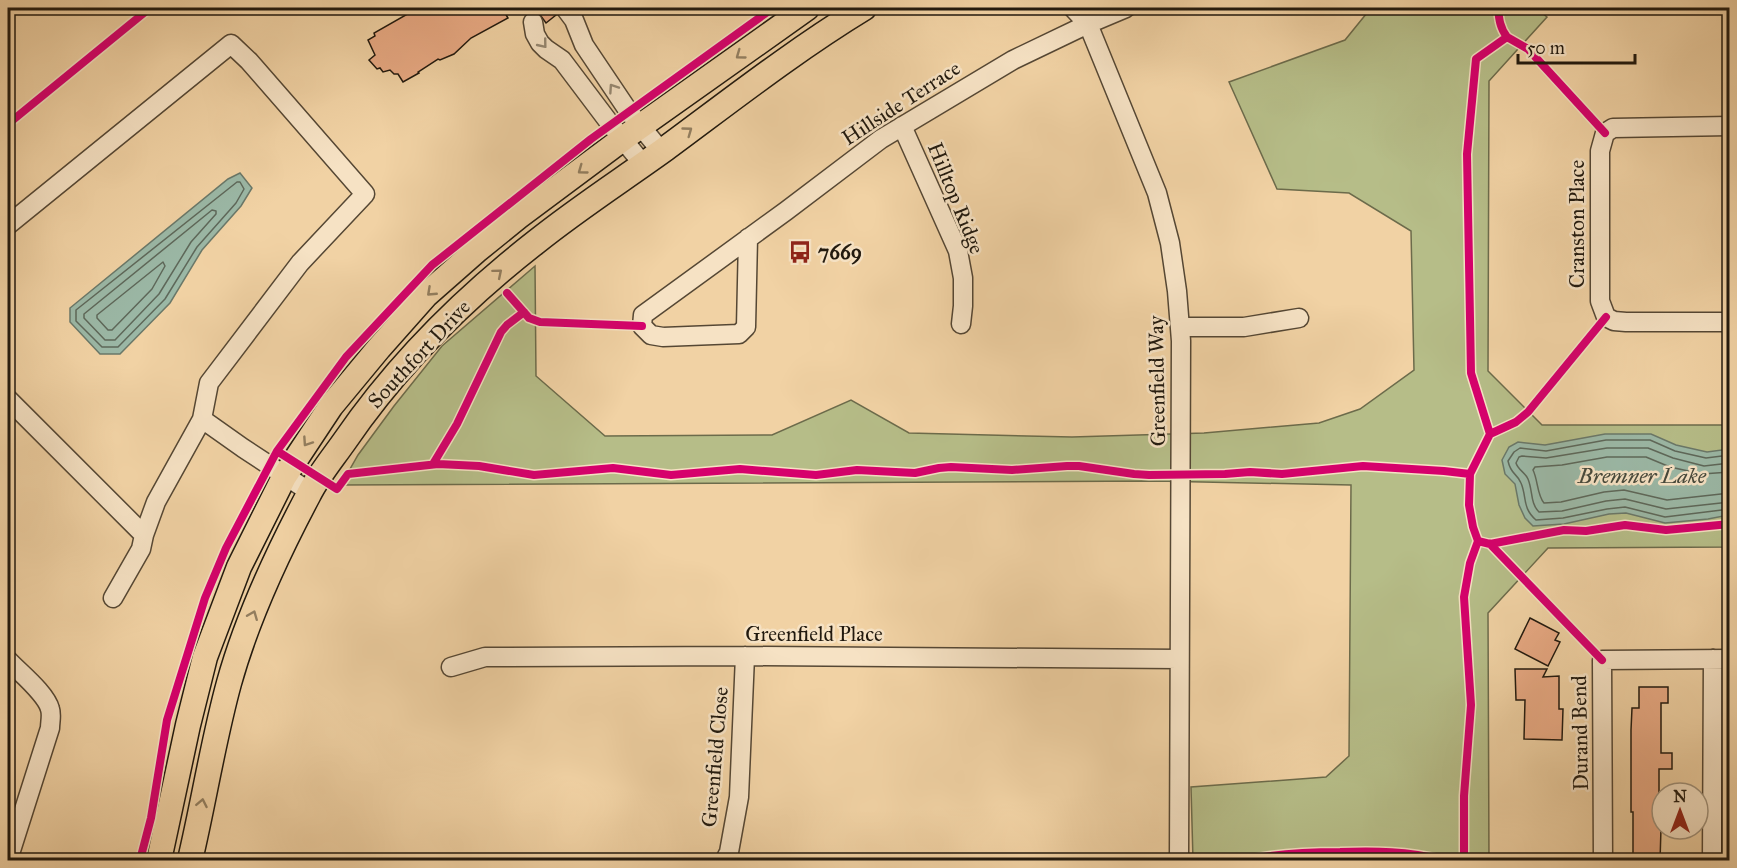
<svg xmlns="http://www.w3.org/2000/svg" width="1737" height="868" font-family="'IM FELL Great Primer',serif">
	<rect width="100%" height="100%" fill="#f1d2a4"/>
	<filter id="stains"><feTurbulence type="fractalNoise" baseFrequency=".00333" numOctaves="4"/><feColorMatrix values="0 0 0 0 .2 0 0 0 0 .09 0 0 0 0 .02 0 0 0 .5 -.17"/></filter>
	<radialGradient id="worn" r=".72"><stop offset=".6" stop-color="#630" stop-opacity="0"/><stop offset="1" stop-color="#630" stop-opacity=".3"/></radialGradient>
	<path fill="#b6bd88" stroke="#6c6b4b" stroke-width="1.5" d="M1371,8h165l11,9 -58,64 -1,290 54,54h187l1,122 -182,1 -60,65 1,247h-296l-2,-73 135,-10 23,-21 2,-271 -195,-4 -815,4 17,-30 36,-49 48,-60 93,-80 1,110 69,60 167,-1 79,-35 58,33 163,4 132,-4 115,-10 41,-14 54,-39 -3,-139 -62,-38 -72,-4 -48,-107 116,-42z"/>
	<path fill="#9bb8a6" stroke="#6a7869" stroke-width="1.5" d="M240,173l12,15 -11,18 -39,44 -32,53 -50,51h-20l-30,-32v-14l158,-129z
		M1605,434h46l25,11 31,7 22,-3v66l-21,4 -43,4 -39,-10 -17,1 -45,10 -31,2 -8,-8 -6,-13 -4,-21 -10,-10 -3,-14 7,-13 9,-5 27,3z"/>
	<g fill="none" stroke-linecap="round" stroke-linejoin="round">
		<path stroke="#5e685a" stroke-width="1.5" d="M237,182h3l4,7 -8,14 -39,44 -32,52 -47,48h-16l-26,-26v-11z
			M212,210l4,1v3l-25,28 -32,52 -44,46h-10l-21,-22v-4z
			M163,262l2,4 -13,23 -40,41h-4l-11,-12v-3z
			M1730,455l-24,3 -31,-7 -25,-11h-44l-60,11 -26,-3 -6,4 -6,9c3,14 9,12 13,22 6,14 1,25 15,37l27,-2 44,-9 18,-2 40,10 65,-8
			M1730,463l-26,3 -31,-8 -25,-10h-41l-61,10 -24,-2 -3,1 -3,6c2,7 9,9 12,16 5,12 2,24 11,33l23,-1 44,-10 19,-2 41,10 64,-7
			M1730,472l-28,2 -32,-7 -24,-10h-39l-45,8 -27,2 -2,3c5,10 4,25 11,33l17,-1 43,-10 20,-2 43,10 63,-7"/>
	</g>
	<path fill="#e9aa84" stroke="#21190e" stroke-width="1.5" d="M418,8h84l6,10 -37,20 -17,16 -14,6 -2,-1 -20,13 1,1 -16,9 -5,-8h-4l-4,-4 -7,2 -3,-4 -3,1 -8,-9 6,-5 -7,-15 7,-4 -1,-3z
		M535,8h19l2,7 -10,8z
		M1530,618l29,15 -4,7 5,2 -12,24 -33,-17z
		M1515,669h32l-4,8 16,-1v33h4l-1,31 -38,-1 1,-39h-9z
		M1639,687h29v16h-7v50h11v16h-13v26h3l-2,66h-27v-49h-2v-82l1,-22h7z"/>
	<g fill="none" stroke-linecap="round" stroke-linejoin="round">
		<g stroke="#554734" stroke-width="21">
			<path id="minor" d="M565,8l9,12 10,25 45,67 32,39
				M1073,8l15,16 69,169 13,50 7,48 4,50 -2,519
				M533,22l2,12 5,9 6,6 16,11 49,65 32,39
				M902,126l56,125 5,27v28l-2,18
				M1730,126l-117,2 -8,5 -5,18v150l6,16 8,4 12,1h104
				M8,225l223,-181 18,17 116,133 -65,69 -91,120 -7,36 -46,83 -12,33 -3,14 -28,49
				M748,238l-2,89 -7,7 -76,3 -12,-2 -9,-9 1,-11 143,-104 95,-72 132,-79 75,-36 38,-16
				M1180,327h64l55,-9
				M8,399l136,136
				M202,419l41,29 67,44
				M8,660c11,12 38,33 42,49 2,6 0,13 0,19l-42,132
				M451,667l34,-10 260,-1 434,3
				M725,860l4,-8 10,-55 6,-141
				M1603,860l-1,-200 128,-1
				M1712,860l1,-201"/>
		</g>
		<g stroke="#21190e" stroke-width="27">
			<path id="major" d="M159,860l29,-135 17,-68 34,-90 45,-90 47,-71 48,-58 47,-53 50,-44 42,-34 110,-82 179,-127
				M190,860c14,-59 23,-119 39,-177 18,-65 48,-129 80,-189 9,-18 23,-35 35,-52 52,-76 119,-143 192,-200 41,-33 86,-62 129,-93 65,-48 130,-99 199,-141"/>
		</g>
		<use href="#minor" stroke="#f6e2c4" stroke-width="18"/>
		<use href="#major" stroke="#f1d2a4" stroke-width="24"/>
		<g stroke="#f6e2c4" stroke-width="11">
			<path id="cycleway" d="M773,8l-182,131 -159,126 -86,92 -69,94 60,38 11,-15 90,-10 41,2 55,9 79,-7 58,7 69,-6 76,6 41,-5 58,3 24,-5 12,-1 61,3 55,-4h12l55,8 15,1 76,-1 25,-2 32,2 81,-8 81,5 26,3
				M1507,37l21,12 77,84
				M8,124l142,-116
				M507,293l22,25 11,4 102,4
				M1490,434l26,-12 12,-10 78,-95
				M433,464l24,-40 44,-92 6,-7 17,-13
				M1478,541l12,3 74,-14 22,1 39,-6 41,5 64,-6
				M1490,544l112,116
				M140,860l11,-42 16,-98 38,-122 21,-50 51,-97
				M1247,860c31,-7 61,-8 93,-8 36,-1 67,-1 102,8
				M1464,860v-64l7,-91 -7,-108 6,-34 8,-22 -5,-14 -4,-22 1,-31 20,-40 -19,-61 -4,-219 9,-95 31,-22c-7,-9 -8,-18 -9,-29"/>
		</g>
		<use href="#cycleway" stroke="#d6006c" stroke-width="8"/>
	</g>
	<defs><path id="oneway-chevron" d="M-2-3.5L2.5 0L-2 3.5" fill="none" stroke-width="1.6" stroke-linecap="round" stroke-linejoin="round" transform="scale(1.5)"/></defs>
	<g stroke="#968872">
		<use href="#oneway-chevron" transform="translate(543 44) rotate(51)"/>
		<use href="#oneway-chevron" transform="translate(613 88) rotate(-124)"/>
	</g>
	<g stroke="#937f60">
		<use href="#oneway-chevron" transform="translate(740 55) rotate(144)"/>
		<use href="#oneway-chevron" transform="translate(688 131) rotate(-36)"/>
		<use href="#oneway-chevron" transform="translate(582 170) rotate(144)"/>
		<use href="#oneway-chevron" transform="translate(498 273) rotate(-40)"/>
		<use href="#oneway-chevron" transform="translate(431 292) rotate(137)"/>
		<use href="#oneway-chevron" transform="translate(307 442) rotate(124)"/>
		<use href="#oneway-chevron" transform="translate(253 615) rotate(-68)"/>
		<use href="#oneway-chevron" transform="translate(202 803) rotate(-79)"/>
	</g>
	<defs>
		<g id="bus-bare" transform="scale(1.8)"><path d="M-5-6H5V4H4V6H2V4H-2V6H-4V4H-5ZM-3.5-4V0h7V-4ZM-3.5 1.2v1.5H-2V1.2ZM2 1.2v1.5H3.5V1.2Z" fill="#8f2418" stroke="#f6e2c4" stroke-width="2.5" paint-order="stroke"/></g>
	</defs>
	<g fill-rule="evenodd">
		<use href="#bus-bare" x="800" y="252"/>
	</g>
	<g text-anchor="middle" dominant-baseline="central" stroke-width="5" stroke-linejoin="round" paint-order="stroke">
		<g font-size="21" fill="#21190e" stroke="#f6e2c4">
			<text transform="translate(901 103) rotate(-33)">Hillside Terrace</text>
			<text transform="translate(956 198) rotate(68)">Hilltop Ridge</text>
			<text transform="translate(1577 224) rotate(-90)">Cranston Place</text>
			<text transform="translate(419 354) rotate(-47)">Southfort Drive</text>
			<text transform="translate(1157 381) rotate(-91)">Greenfield Way</text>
			<text x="814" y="634">Greenfield Place</text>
			<text transform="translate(1580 733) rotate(-91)">Durand Bend</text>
			<text transform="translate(715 757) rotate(-85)">Greenfield Close</text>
		</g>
		<g font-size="21" font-weight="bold" fill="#21190e" stroke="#f6e2c4" text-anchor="start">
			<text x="818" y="252">7669</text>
		</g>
		<g font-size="22" font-style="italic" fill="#46493c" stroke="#f6e2c4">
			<text x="1642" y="475">Bremner Lake</text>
		</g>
	</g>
	<rect width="1737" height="868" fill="none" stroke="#f1d2a4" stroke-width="30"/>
	<rect x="9" y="9" width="1719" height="850" fill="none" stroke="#21190e" stroke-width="3"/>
	<rect x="15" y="15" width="1707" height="838" fill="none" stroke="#21190e" stroke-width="1.5"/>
	<g transform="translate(1680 811)"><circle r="28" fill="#f6e2c4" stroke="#a1927b" stroke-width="1.5"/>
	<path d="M0-4.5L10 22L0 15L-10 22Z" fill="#8f2418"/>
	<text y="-9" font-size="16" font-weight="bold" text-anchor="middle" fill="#21190e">N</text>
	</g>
	<path d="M1518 54v9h117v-9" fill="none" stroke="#21190e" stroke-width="3"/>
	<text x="1527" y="54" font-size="18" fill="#21190e" stroke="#f6e2c4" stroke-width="4.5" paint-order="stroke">50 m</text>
	<rect width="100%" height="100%" filter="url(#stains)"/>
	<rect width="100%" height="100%" fill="url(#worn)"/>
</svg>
